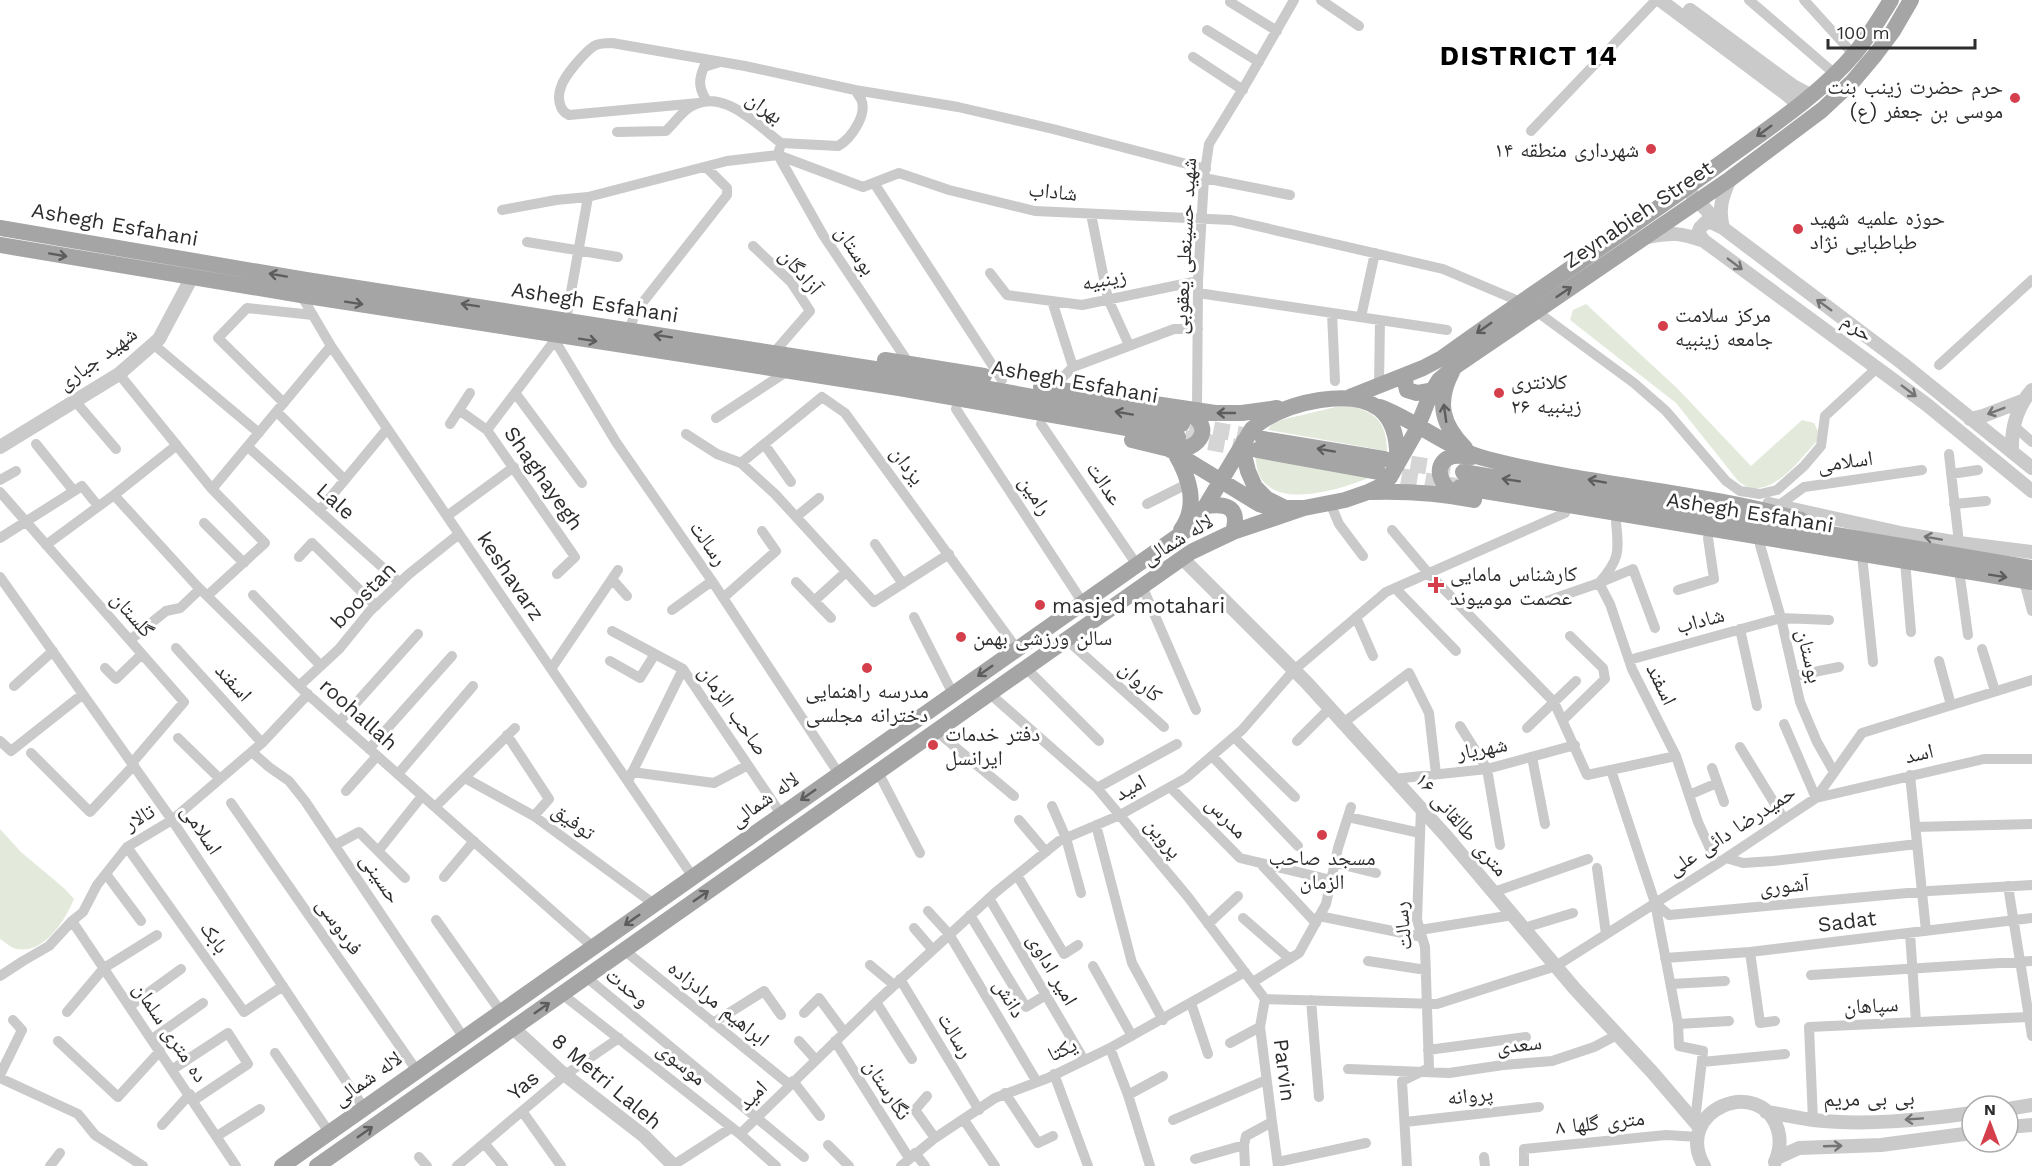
<svg xmlns="http://www.w3.org/2000/svg" width="2032" height="1166" font-family="'Work Sans','Noto Naskh Arabic',sans-serif">
	<rect width="100%" height="100%" fill="#fff"/>
	<path fill="#e3eadc" d="M1586,304l91,84 74,78 51,-46 12,3 4,8 -1,10c-16,17 -39,50 -65,47 -5,0 -9,-4 -13,-6l-63,-79 -106,-83 3,-10z
		M1344,405c29,5 43,15 43,46l-119,-21 4,-6 9,-4z
		M1255,453l123,21c-28,12 -93,36 -116,6 -5,-7 -6,-18 -7,-27z
		M0,829l21,23 44,37 9,10c-9,21 -29,55 -57,50 -6,-1 -12,-7 -17,-10z"/>
	<g fill="none" stroke-linecap="round" stroke-linejoin="round">
		<path stroke="#d5d5d5" stroke-width="16" stroke-dasharray="16 8" stroke-linecap="butt" d="M1190,425l69,13
			M1185,438l69,12
			M1387,460l76,12
			M1378,472l78,14"/>
		<path stroke="#cacaca" stroke-width="10" d="M1321,0l38,26
			M1749,0l86,74
			M1804,0l50,55
			M1230,2l47,29
			M1207,30l52,32
			M1193,57l50,33
			M707,101c-8,-12 -9,-20 -3,-34l16,-5
			M699,103l-130,12c-10,-4 -12,-18 -8,-28 3,-11 23,-34 33,-41 5,-3 12,-3 18,-3l133,23 110,24 103,17 95,22 153,40
			M1531,131l125,-131
			M617,132l49,-1c7,-7 13,-15 20,-21 33,-27 70,14 95,33l-3,12 45,80 85,127
			M781,143l57,3c13,-7 30,-32 23,-47 -2,-3 -4,-6 -6,-9
			M1204,178l86,17
			M874,183l128,197
			M502,210l54,-10 32,-3 139,-36 51,-6 85,32 36,-14 50,17 86,21 196,9 212,49 78,33
			M1091,214l17,85 21,46
			M527,242l91,15
			M753,246l38,36 19,29 -33,38
			M990,273l17,22 75,10 116,-24
			M1198,293l249,37
			M301,295l30,51 362,531
			M1052,301l21,66
			M1536,311l98,72 32,28 60,70 14,10 20,3 17,-4 27,-24 17,-20 4,-30 53,-49
			M1332,313l3,68
			M1361,317l14,-64
			M566,320l22,-123
			M629,330l7,-19 91,-116v-7l-21,-21
			M551,334l65,108 96,139 127,193
			M153,344l106,89
			M1939,365l93,-85
			M119,374l93,115 53,54 -58,53
			M1379,385l1,-65
			M1051,389l22,-22 101,-38h24
			M516,394l66,89
			M75,401l41,48
			M284,403l-66,-65 29,-30 66,7
			M956,409l127,194
			M459,410l28,20 88,127 -18,17
			M1197,410l1,-129 6,-103 5,-34 38,-62 47,-82
			M277,412l68,68
			M716,418l67,-44
			M450,424l20,-31
			M1041,424l96,141
			M2014,426l18,16
			M487,430l68,-90
			M686,434l31,20 24,9 34,31 99,108 75,-48
			M36,444l37,46
			M764,444l27,38
			M248,447l152,136
			M1949,454l10,89
			M741,463l81,-66 23,16 172,236
			M1951,474l27,-4
			M0,480l16,-9
			M212,489l119,-143
			M0,492l184,210 -52,61
			M114,495l83,91 108,106 288,255
			M1330,503l9,21 24,32
			M1147,504l42,-21
			M1954,504l32,-3
			M1778,506l26,-19 118,-17
			M319,511l68,-82
			M447,516l67,-49
			M796,517l23,-19
			M1616,522c3,30 4,37 -17,61l11,21 22,65 44,87 22,66 19,42
			M204,523l40,40
			M1392,530l37,44 125,128 33,73 89,-19
			M0,538l82,-52 16,20
			M875,544l28,40
			M46,545l68,-50 63,-50
			M1760,545l21,73 19,84 17,40 17,30
			M1862,555l11,107
			M299,557l13,-14 64,63
			M1905,561l6,71
			M1959,570l9,65
			M0,577l172,243 192,288
			M612,579l15,17
			M2024,581l8,30
			M796,582l35,36
			M1142,586l54,124
			M1395,588l61,63
			M1678,590l36,-11 -6,-41
			M253,595l68,71
			M723,598l53,-47 -14,-20
			M814,601l32,-29
			M1544,602l55,-19 34,-14 22,59
			M672,610l40,-29
			M914,617l39,77
			M1356,617l17,39
			M1740,629l17,77
			M612,631l71,38 98,145
			M1066,639l98,88
			M130,640l36,-29 14,-3 20,-19
			M176,648l86,95
			M1982,649l13,42
			M1629,660l152,-42 48,2
			M610,661l30,17 15,-24
			M1939,661l12,44
			M105,668l11,11 26,-25
			M1026,668l73,73
			M551,669l67,-99
			M1794,676l45,-9
			M14,686l39,-35
			M299,686l40,-37 31,-38 39,-37 50,-40
			M989,693l108,95 91,109 77,102 -5,28 12,95 -26,14 -2,9 1,21
			M1563,720l42,-41 -2,-11 -33,-32
			M339,722l79,-88
			M1343,723l66,-50 20,40 7,61
			M1784,724l32,74 168,-39h48
			M1460,726l27,43 13,76
			M1527,728l49,-47
			M936,731l78,65
			M507,735l42,64 -15,17
			M1234,737l61,60
			M178,738l42,41
			M0,741l11,10 72,-57
			M1297,741l33,-33
			M1740,747l44,72
			M369,749l83,-93
			M252,752l17,15 20,14 16,20 159,237
			M31,753l59,59 44,-47
			M1212,756l86,90
			M1532,757l13,67
			M1712,768l12,34
			M1611,770l44,133 23,121 1,22 24,5 -8,70
			M632,772l82,11 34,-18
			M878,772l42,81
			M398,774l75,-88
			M1910,775l16,156
			M465,778l69,38 120,88
			M1394,779l93,-10 88,-24
			M628,781l55,-112
			M1170,787l70,71 91,22
			M1097,788l80,-44
			M346,791l31,-35
			M1689,795l28,-12
			M231,803l186,268
			M1052,806l14,32 15,55
			M435,807l80,-79
			M1348,817l72,16
			M1019,820l27,32
			M1096,825l36,138 31,57
			M1915,827l117,-3
			M335,845l24,-13 46,46
			M127,847l117,165 39,-26
			M379,850l43,-54
			M1726,858l17,5 30,-2 144,-17
			M1260,863l56,60
			M1335,863l41,10
			M1597,868l9,66
			M106,874l35,47
			M1017,875l47,79 14,-9
			M444,877l30,-36
			M2008,886l24,150
			M1494,892l94,-33
			M989,898l95,162
			M1655,903l14,12 260,-24 103,-6
			M928,911l21,23 88,148
			M970,915l56,92 20,-12
			M1319,916l103,21
			M1243,918l47,41
			M436,920l65,92
			M72,921l164,245
			M1208,924l30,-28
			M914,928l18,21
			M1524,928l49,-15
			M1420,930l93,-15
			M1910,933l6,89
			M624,950l166,135
			M1750,952l10,71 15,-2
			M1665,958l85,-6 282,-34
			M1368,961l58,9
			M870,965l24,20
			M1093,966l39,70
			M1811,975l221,-14
			M0,976l23,-15 26,-15 23,-25 11,-9 14,-27 30,-38 45,-27 90,-77 46,-49
			M586,977l218,180
			M900,979l79,131
			M1253,982l46,-29 27,-49 12,-56 13,-41
			M1671,984l54,-3
			M562,994l178,140 36,32
			M1265,999l172,5 119,-38 161,-102 99,-66 46,-65 170,-53
			M1311,1000l8,97
			M876,1002l36,57
			M1191,1003l17,51
			M130,1006l51,-37
			M67,1012l37,-44 53,-33
			M804,1013l15,-15 25,34
			M713,1023l51,-32 17,24
			M1678,1024l51,-3
			M152,1039l51,-36
			M58,1041l60,56 42,-46
			M799,1041l17,19
			M835,1041l74,117
			M1230,1043l30,-16
			M1110,1048l18,47 22,71
			M1428,1050l98,-13
			M275,1053l54,79
			M1702,1062l83,-8
			M173,1069l55,-36 20,31 -54,36
			M1348,1069l101,4 54,-8 49,-4 42,-14 23,-12
			M1054,1074l34,92
			M0,1075l22,-45 -9,-10
			M0,1078l78,36 17,21 48,31
			M793,1081l27,35
			M1005,1093l33,50 15,-7
			M1128,1095l35,-19
			M927,1096l-12,14 20,28
			M522,1111l39,55
			M964,1120l31,46
			M1173,1120l93,-40
			M1813,1120l-4,-93 219,-10
			M1272,1122l6,44
			M1405,1122l134,-15
			M162,1125l28,-31
			M740,1134l136,-132 120,-110 63,-51 61,-26 66,-37 56,-48 52,-60 92,-78 179,-79
			M217,1136l43,-27
			M484,1143l19,23
			M828,1145l21,21
			M915,1153l10,13
			M419,1157l8,9
			M1484,1157l1,9
			M1195,1159l49,-14
			M1278,1162l88,-19
			M50,1166l10,-13
			M457,1166l108,-91 54,-37
			M672,1166l59,-38
			M901,1166l34,-28 60,-40 53,-20 62,-30 135,-76
			M1407,1166l-5,-85 27,-13 -4,-121 -8,-27 4,-112
			M1524,1166v-17l142,-14 32,2"/>
		<path stroke="#cacaca" stroke-width="14" d="M1660,0l126,94 7,6 3,7
			M1690,10l103,76 17,9
			M1686,188l37,40 179,135 130,105
			M1723,228c-5,-19 -1,-31 7,-49
			M1648,237c25,-5 33,-4 56,4l222,163 106,87
			M1704,241l-6,-8 2,-5 6,-6 7,1 8,4
			M1970,419l13,-3 39,-15
			M0,447l119,-73 40,-35 33,-62
			M2012,452c-1,-23 5,-45 20,-62
			M1769,504l136,30 54,9 73,9
			M1182,558l125,125 139,153 129,153 78,84 47,55
			M513,1028l47,43 84,65 30,30
			M2008,1109l24,-4
			M1766,1112c16,2 31,6 47,8 52,6 107,0 159,-7
			M2008,1127l24,-2
			M1777,1158l22,-10 82,-3 91,-12
			M1704,1166c-32,-56 57,-92 74,-36 3,11 2,21 -3,32"/>
		<path stroke="#a5a5a5" stroke-width="16" d="M0,228l306,52 601,94 275,50
			M0,245l301,50 598,93 279,49
			M885,360l99,16
			M1452,372c-16,30 -10,53 13,76
			M1407,375l-2,7 2,8 10,3 16,-3
			M1041,387l174,26h27l35,-5
			M1350,397l73,-29 19,-10c91,-66 186,-127 276,-193 47,-35 100,-68 137,-112 14,-17 25,-35 36,-53
			M1380,407c37,14 68,42 107,52 103,27 212,32 314,61
			M1263,439l121,20
			M1132,440l37,9 90,55 10,3
			M1244,441v14l4,16 7,16 12,12 18,9h19l41,-8 23,-8 13,-6 9,-9 25,-44 16,-40 8,-13 17,-14 274,-187 92,-69 31,-29 22,-26 18,-24 18,-31
			M1170,450c32,2 47,-26 13,-40
			M1257,450l121,22
			M1175,453c14,24 24,52 6,77
			M1463,472l569,96
			M1460,487l572,95
			M1371,492c35,-1 68,1 103,8
			M1459,495c-16,-5 -28,-27 -11,-37 7,-4 16,-2 24,-1
			M1206,506c22,-3 34,2 27,26
			M282,1166l906,-637 11,-12 53,-88c19,-17 43,-25 68,-29 52,-8 80,10 77,64
			M317,1166l874,-614 42,-20 71,-24"/>
	</g>
	<defs><path id="oneway-shaft" d="M-6 0H5M1.5-3L5.5 0L1.5 3" fill="none" stroke-width="1.6" stroke-linecap="round" stroke-linejoin="round" transform="scale(1.5)"/></defs>
	<g stroke="#5d5d5d">
		<use href="#oneway-shaft" transform="translate(1764 131) rotate(144)"/>
		<use href="#oneway-shaft" transform="translate(58 255) rotate(10)"/>
		<use href="#oneway-shaft" transform="translate(278 275) rotate(-170)"/>
		<use href="#oneway-shaft" transform="translate(1564 292) rotate(-34)"/>
		<use href="#oneway-shaft" transform="translate(354 303) rotate(9)"/>
		<use href="#oneway-shaft" transform="translate(470 305) rotate(-171)"/>
		<use href="#oneway-shaft" transform="translate(1484 328) rotate(145)"/>
		<use href="#oneway-shaft" transform="translate(663 336) rotate(-171)"/>
		<use href="#oneway-shaft" transform="translate(588 340) rotate(9)"/>
		<use href="#oneway-shaft" transform="translate(1124 413) rotate(-170)"/>
		<use href="#oneway-shaft" transform="translate(1226 413) rotate(180)"/>
		<use href="#oneway-shaft" transform="translate(1445 413) rotate(-98)"/>
		<use href="#oneway-shaft" transform="translate(1326 450) rotate(-170)"/>
		<use href="#oneway-shaft" transform="translate(1511 480) rotate(-171)"/>
		<use href="#oneway-shaft" transform="translate(1597 481) rotate(-170)"/>
		<use href="#oneway-shaft" transform="translate(1998 576) rotate(9)"/>
		<use href="#oneway-shaft" transform="translate(985 671) rotate(145)"/>
		<use href="#oneway-shaft" transform="translate(808 795) rotate(145)"/>
		<use href="#oneway-shaft" transform="translate(701 896) rotate(-35)"/>
		<use href="#oneway-shaft" transform="translate(632 920) rotate(145)"/>
		<use href="#oneway-shaft" transform="translate(542 1008) rotate(-35)"/>
		<use href="#oneway-shaft" transform="translate(365 1132) rotate(-35)"/>
	</g>
	<g stroke="#747474">
		<use href="#oneway-shaft" transform="translate(1735 264) rotate(37)"/>
		<use href="#oneway-shaft" transform="translate(1824 305) rotate(-144)"/>
		<use href="#oneway-shaft" transform="translate(1909 391) rotate(37)"/>
		<use href="#oneway-shaft" transform="translate(1996 411) rotate(159)"/>
		<use href="#oneway-shaft" transform="translate(1933 538) rotate(-170)"/>
		<use href="#oneway-shaft" transform="translate(1914 1119) rotate(176)"/>
		<use href="#oneway-shaft" transform="translate(1833 1146) rotate(-2)"/>
	</g>
	<g fill="#d43f4b" stroke="#fff" stroke-width="2">
		<circle cx="2015" cy="98" r="6"/>
		<circle cx="1651" cy="149" r="6"/>
		<circle cx="1798" cy="229" r="6"/>
		<circle cx="1663" cy="326" r="6"/>
		<circle cx="1499" cy="393" r="6"/>
		<path d="M1433 576h6v6h6v6h-6v6h-6v-6h-6v-6h6z"/>
		<circle cx="1040" cy="605" r="6"/>
		<circle cx="961" cy="637" r="6"/>
		<circle cx="867" cy="668" r="6"/>
		<circle cx="933" cy="745" r="6"/>
		<circle cx="1322" cy="835" r="6"/>
	</g>
	<g text-anchor="middle" dominant-baseline="central" stroke-width="6" stroke-linejoin="round" paint-order="stroke">
		<g font-size="21" fill="#2d2d2d" stroke="#fff" text-anchor="start">
			<text x="2003" y="86" text-anchor="end">حرم حضرت زینب بنت<tspan x="2003" dy="24">موسی بن جعفر (ع)</tspan></text>
			<text x="1639" y="149" text-anchor="end">شهرداری منطقه ۱۴</text>
			<text x="1810" y="217">حوزه علمیه شهید<tspan x="1810" dy="24">طباطبایی نژاد</tspan></text>
			<text x="1675" y="314">مرکز سلامت<tspan x="1675" dy="24">جامعه زینبیه</tspan></text>
			<text x="1511" y="381">کلانتری<tspan x="1511" dy="24">۲۶ زینبیه</tspan></text>
			<text x="1450" y="573">کارشناس مامایی<tspan x="1450" dy="24">عصمت مومیوند</tspan></text>
			<text x="1052" y="605">masjed motahari</text>
			<text x="973" y="637">سالن ورزشی بهمن</text>
			<text x="867" y="690" text-anchor="middle">مدرسه راهنمایی<tspan x="867" dy="24">دخترانه مجلسی</tspan></text>
			<text x="945" y="733">دفتر خدمات<tspan x="945" dy="24">ایرانسل</tspan></text>
			<text x="1322" y="857" text-anchor="middle">مسجد صاحب<tspan x="1322" dy="24">الزمان</tspan></text>
		</g>
		<g font-size="21" fill="#2d2d2d" stroke="#fff">
			<text transform="translate(765 107) rotate(36)">بهران</text>
			<text transform="translate(1053 191) rotate(6)">شاداب</text>
			<text transform="translate(1638 214) rotate(-34)">Zeynabieh Street</text>
			<text transform="translate(115 224) rotate(10)">Ashegh Esfahani</text>
			<text transform="translate(1184 246) rotate(-87)">شهید حسینعلی یعقوبی</text>
			<text transform="translate(856 250) rotate(56)">بوستان</text>
			<text transform="translate(801 271) rotate(50)">آزادگان</text>
			<text transform="translate(1104 279) rotate(-10)">زینبیه</text>
			<text transform="translate(595 302) rotate(9)">Ashegh Esfahani</text>
			<text transform="translate(1858 327) rotate(36)">حرم</text>
			<text transform="translate(97 358) rotate(-36)">شهید جباری</text>
			<text transform="translate(1075 381) rotate(10)">Ashegh Esfahani</text>
			<text transform="translate(1845 461) rotate(-8)">اسلامی</text>
			<text transform="translate(908 465) rotate(54)">یزدان</text>
			<text transform="translate(544 478) rotate(55)">Shaghayegh</text>
			<text transform="translate(1105 483) rotate(56)">عدالت</text>
			<text transform="translate(1036 495) rotate(57)">رامین</text>
			<text transform="translate(336 501) rotate(42)">Lale</text>
			<text transform="translate(1750 512) rotate(9)">Ashegh Esfahani</text>
			<text transform="translate(1177 539) rotate(-31)">لاله شمالی</text>
			<text transform="translate(709 543) rotate(55)">رسالت</text>
			<text transform="translate(511 576) rotate(56)">keshavarz</text>
			<text transform="translate(363 595) rotate(-46)">boostan</text>
			<text transform="translate(133 614) rotate(49)">گلستان</text>
			<text transform="translate(1700 620) rotate(-15)">شاداب</text>
			<text transform="translate(1810 656) rotate(77)">بوستان</text>
			<text transform="translate(1141 681) rotate(42)">کاروان</text>
			<text transform="translate(234 682) rotate(48)">اسفند</text>
			<text transform="translate(1662 684) rotate(64)">اسفند</text>
			<text transform="translate(734 710) rotate(55)">صاحب الزمان</text>
			<text transform="translate(359 714) rotate(42)">roohallah</text>
			<text transform="translate(1482 748) rotate(-10)">شهریار</text>
			<text transform="translate(1919 753) rotate(-13)">اسد</text>
			<text transform="translate(1130 787) rotate(-29)">امید</text>
			<text transform="translate(764 799) rotate(-35)">لاله شمالی</text>
			<text transform="translate(139 817) rotate(-31)">تالار</text>
			<text transform="translate(1227 817) rotate(46)">مدرس</text>
			<text transform="translate(574 821) rotate(36)">توفیق</text>
			<text transform="translate(1462 824) rotate(49)">۱۶ متری طالقانی</text>
			<text transform="translate(202 829) rotate(56)">اسلامی</text>
			<text transform="translate(1731 830) rotate(-33)">حمیدرضا دائی علی</text>
			<text transform="translate(1164 838) rotate(51)">پروین</text>
			<text transform="translate(381 878) rotate(56)">حسینی</text>
			<text transform="translate(1784 885) rotate(-5)">آشوری</text>
			<text transform="translate(1847 921) rotate(-7)">Sadat</text>
			<text transform="translate(340 926) rotate(55)">فردوسی</text>
			<text transform="translate(1402 926) rotate(-96)">رسالت</text>
			<text transform="translate(215 937) rotate(55)">بابک</text>
			<text transform="translate(1053 969) rotate(60)">امیر اداوی</text>
			<text transform="translate(628 987) rotate(39)">وحدت</text>
			<text transform="translate(1010 998) rotate(59)">دانش</text>
			<text transform="translate(719 1003) rotate(39)">ابراهیم مرادزاده</text>
			<text transform="translate(1871 1005) rotate(-3)">سپاهان</text>
			<text transform="translate(171 1032) rotate(56)">ده متری سلمان</text>
			<text transform="translate(956 1035) rotate(59)">رسالت</text>
			<text transform="translate(1519 1044) rotate(-6)">سعدی</text>
			<text transform="translate(1062 1049) rotate(-25)">یکتا</text>
			<text transform="translate(682 1063) rotate(39)">موسوی</text>
			<text transform="translate(1285 1070) rotate(83)">Parvin</text>
			<text transform="translate(367 1078) rotate(-35)">لاله شمالی</text>
			<text transform="translate(607 1081) rotate(40)">8 Metri Laleh</text>
			<text transform="translate(523 1085) rotate(-40)">Yas</text>
			<text transform="translate(888 1089) rotate(57)">نگارستان</text>
			<text transform="translate(752 1095) rotate(-45)">امید</text>
			<text transform="translate(1470 1095) rotate(-6)">پروانه</text>
			<text transform="translate(1869 1098) rotate(-1)">بی بی مریم</text>
			<text transform="translate(1600 1122) rotate(-6)">۸ متری گلها</text>
		</g>
		<g font-size="27" font-weight="bold" letter-spacing="1.5" fill="#000" stroke="#fff">
			<text x="1529" y="56">DISTRICT 14</text>
		</g>
	</g>
	<g transform="translate(1990 1124)"><circle r="28" fill="#ffffff" stroke="#ababab" stroke-width="1.5"/>
	<path d="M0-4.5L10 22L0 15L-10 22Z" fill="#d43f4b"/>
	<text y="-9" font-size="16" font-weight="bold" text-anchor="middle" fill="#2d2d2d">N</text>
	</g>
	<path d="M1828 39v9h147v-9" fill="none" stroke="#2d2d2d" stroke-width="3"/>
	<text x="1837" y="39" font-size="18" fill="#2d2d2d" stroke="#ffffff" stroke-width="4.5" paint-order="stroke">100 m</text>
</svg>
